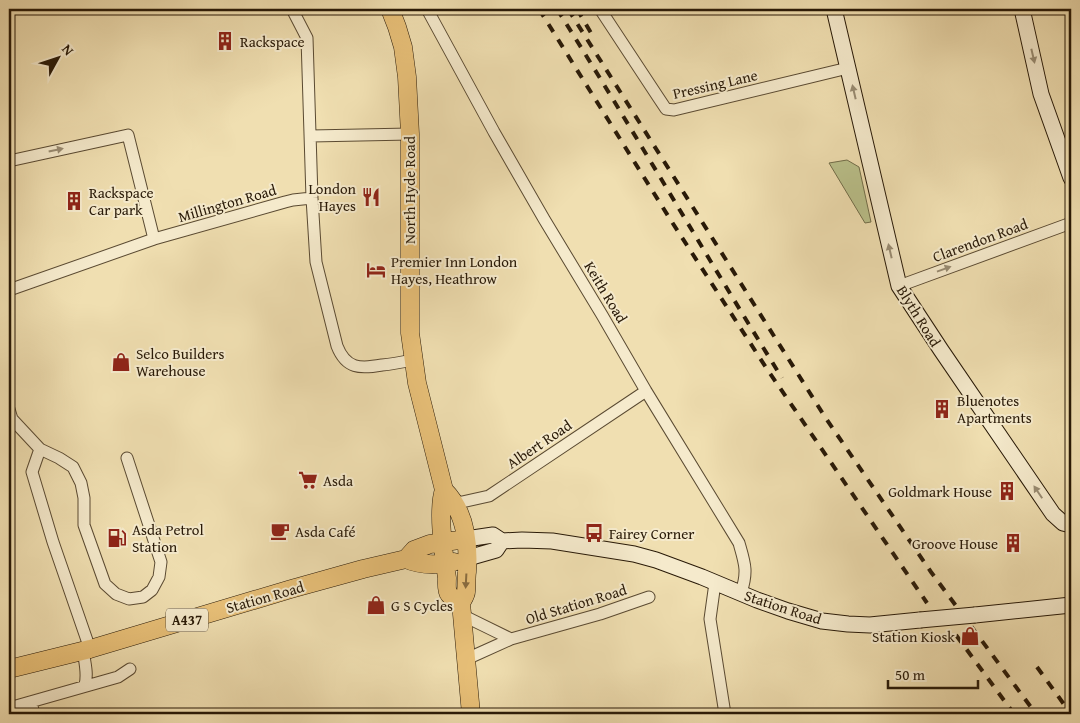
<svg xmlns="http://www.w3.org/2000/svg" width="1080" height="723" font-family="'Gentium Book Plus',serif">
	<rect width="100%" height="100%" fill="#f0dfb1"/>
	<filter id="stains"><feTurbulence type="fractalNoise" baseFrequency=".004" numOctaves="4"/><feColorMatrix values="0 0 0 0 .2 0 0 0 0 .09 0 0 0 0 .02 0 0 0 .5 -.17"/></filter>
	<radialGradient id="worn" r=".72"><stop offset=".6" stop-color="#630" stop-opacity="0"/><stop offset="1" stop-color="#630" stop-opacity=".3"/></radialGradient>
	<path fill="#bac18b" stroke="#716d49" d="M847,160l12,7 12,55 -6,1 -36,-60z"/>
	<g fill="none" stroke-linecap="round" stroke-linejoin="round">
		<g stroke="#5a4a32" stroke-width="13">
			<path id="street" d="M292,9l15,29 5,160 4,64 21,84c9,23 23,23 45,19 11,-1 21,-3 31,-5
				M427,9l67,123 50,87 58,96 44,76 93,152c6,21 9,28 2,50
				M600,9l58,88 8,12 8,1 174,-42
				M311,136l99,-2
				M9,161l119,-26 26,104
				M899,286l172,-63
				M9,290l145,-51 131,-37 8,-2 19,-2
				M9,409l3,10 28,30 19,9 14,9 8,16 3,15v27l21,59 11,10 13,5 14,-2 9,-7 7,-13 2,-15 -34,-104
				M40,449l-8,23 21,70 37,107
				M448,504l14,-2 27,-6 157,-105
				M715,583l-5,36 15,95
				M462,615l49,24
				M83,651c2,12 5,23 2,34
				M466,657h5l40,-18 89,-25 49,-17
				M31,702l3,12
				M9,708l109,-31 12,-8"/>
		</g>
		<g stroke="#281907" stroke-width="17">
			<path id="secondary" d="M834,9l65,277 42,64 112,164 10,9 8,2
				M1022,9l19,85 30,84
				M466,539l27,-4 9,6 20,-1 30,1 82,13 22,6 46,17 55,23 31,11 34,10 26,3 22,1 50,-5
				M468,558l28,-8 6,-9
				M975,615l96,-10"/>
		</g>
		<g stroke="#281907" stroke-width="19">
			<path id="primary" d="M390,9l7,18 6,20 4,30 3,57v199l7,50 27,107c21,21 25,53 23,82 -1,6 0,13 -1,20 0,3 -3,7 -5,11l10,111
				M444,490c-7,20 0,66 3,88 0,5 -1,12 2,16 2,4 9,6 12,9
				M406,559c15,7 32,6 48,3
				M9,669l81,-20 201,-60 72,-20 43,-10 8,-9 16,-6 36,-5"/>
		</g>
		<use href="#street" stroke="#f5eacc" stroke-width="11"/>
		<use href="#secondary" stroke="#f5eacc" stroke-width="15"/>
		<use href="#primary" stroke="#e8c078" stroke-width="18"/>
		<path stroke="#281907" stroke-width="4" stroke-dasharray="9 9" stroke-linecap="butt" d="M539,9l131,210 97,150 160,234
			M557,9c77,122 149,247 225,369
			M568,9l257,408 106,155 105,142
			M577,9l14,24
			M956,635l58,79
			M1037,667l34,47"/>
		<g stroke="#281907" stroke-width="17" stroke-linecap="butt">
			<path id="secondary-bridge" d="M920,620l55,-5"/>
		</g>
		<use href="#secondary-bridge" stroke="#f5eacc" stroke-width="15"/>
	</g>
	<defs><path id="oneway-solid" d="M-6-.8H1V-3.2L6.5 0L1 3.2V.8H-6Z" transform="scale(1.25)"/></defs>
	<g fill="#998c73">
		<use href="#oneway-solid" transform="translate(1033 56) rotate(77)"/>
		<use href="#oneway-solid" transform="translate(854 92) rotate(-103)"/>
		<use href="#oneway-solid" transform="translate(56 150) rotate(-12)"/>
		<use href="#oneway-solid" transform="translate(890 251) rotate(-103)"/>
		<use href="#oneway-solid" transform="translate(944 269) rotate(-20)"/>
		<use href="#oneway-solid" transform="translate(1038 492) rotate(-124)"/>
	</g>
	<use fill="#886c40" href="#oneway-solid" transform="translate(466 581) rotate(93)"/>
	<defs>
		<g id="building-bare" transform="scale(1.5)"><path d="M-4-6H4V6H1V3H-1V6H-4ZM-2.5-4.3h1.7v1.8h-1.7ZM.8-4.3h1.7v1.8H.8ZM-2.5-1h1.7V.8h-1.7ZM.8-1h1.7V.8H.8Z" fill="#8f2418" stroke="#f5eacc" stroke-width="2.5" paint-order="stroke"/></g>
		<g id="restaurant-bare" transform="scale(1.5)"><path d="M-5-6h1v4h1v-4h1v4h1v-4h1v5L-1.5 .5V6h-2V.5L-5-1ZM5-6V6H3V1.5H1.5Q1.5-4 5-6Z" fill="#8f2418" stroke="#f5eacc" stroke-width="2.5" paint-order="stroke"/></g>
		<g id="hotel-bare" transform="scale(1.5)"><path d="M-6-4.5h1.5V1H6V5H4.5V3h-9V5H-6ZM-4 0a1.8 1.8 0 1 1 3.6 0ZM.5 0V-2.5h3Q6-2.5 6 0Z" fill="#8f2418" stroke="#f5eacc" stroke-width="2.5" paint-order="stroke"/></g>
		<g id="shop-bare" transform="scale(1.5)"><path d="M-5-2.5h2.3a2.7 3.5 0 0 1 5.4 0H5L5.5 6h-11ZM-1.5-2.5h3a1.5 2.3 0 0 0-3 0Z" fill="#8f2418" stroke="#f5eacc" stroke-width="2.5" paint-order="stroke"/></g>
		<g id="supermarket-bare" transform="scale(1.5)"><path d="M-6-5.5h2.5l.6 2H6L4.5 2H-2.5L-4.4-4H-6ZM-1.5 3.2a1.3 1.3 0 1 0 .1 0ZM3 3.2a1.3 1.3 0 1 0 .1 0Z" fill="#8f2418" stroke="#f5eacc" stroke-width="2.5" paint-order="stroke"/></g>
		<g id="cafe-bare" transform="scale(1.5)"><path d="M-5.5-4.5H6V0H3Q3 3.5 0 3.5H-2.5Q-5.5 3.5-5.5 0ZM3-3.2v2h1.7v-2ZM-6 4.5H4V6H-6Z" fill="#8f2418" stroke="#f5eacc" stroke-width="2.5" paint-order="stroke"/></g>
		<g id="bus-bare" transform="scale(1.5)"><path d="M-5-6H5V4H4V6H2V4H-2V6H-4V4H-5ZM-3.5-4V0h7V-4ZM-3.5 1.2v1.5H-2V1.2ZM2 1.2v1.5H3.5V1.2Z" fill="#8f2418" stroke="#f5eacc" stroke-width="2.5" paint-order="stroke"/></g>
		<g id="fuel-bare" transform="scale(1.5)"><path d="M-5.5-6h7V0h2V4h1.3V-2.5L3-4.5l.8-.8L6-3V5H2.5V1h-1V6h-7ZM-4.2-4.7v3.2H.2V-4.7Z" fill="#8f2418" stroke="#f5eacc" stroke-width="2.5" paint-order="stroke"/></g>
	</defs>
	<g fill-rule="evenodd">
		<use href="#building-bare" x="225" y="41"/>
		<use href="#restaurant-bare" x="371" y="197"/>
		<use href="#building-bare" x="74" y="201"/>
		<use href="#hotel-bare" x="376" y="270"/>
		<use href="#shop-bare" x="121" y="362"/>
		<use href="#building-bare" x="942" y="409"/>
		<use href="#supermarket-bare" x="308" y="480"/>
		<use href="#building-bare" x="1007" y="491"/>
		<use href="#cafe-bare" x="280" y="531"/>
		<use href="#bus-bare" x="594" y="533"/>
		<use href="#fuel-bare" x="117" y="538"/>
		<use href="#building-bare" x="1013" y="543"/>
		<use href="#shop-bare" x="376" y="605"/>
		<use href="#shop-bare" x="970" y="636"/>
	</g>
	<g text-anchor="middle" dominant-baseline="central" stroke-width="4" stroke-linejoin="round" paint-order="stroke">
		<rect fill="#f5eacc" stroke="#665842" stroke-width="1" x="166" y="608.5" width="42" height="23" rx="4"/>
		<g font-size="14" font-weight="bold" fill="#281907">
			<text x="187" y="620">A437</text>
		</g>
		<g font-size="15" fill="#281907" stroke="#f5eacc" text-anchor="start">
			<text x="240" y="41">Rackspace</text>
			<text x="356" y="188" text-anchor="end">London<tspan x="356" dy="17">Hayes</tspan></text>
			<text x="89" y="192">Rackspace<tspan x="89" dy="17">Car park</tspan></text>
			<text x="391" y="261">Premier Inn London<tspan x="391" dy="17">Hayes, Heathrow</tspan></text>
			<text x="136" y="353">Selco Builders<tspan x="136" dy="17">Warehouse</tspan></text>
			<text x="957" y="400">Bluenotes<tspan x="957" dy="17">Apartments</tspan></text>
			<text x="323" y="480">Asda</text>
			<text x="992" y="491" text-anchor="end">Goldmark House</text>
			<text x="132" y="529">Asda Petrol<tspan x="132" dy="17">Station</tspan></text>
			<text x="295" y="531">Asda Café</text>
			<text x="609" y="533">Fairey Corner</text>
			<text x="998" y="543" text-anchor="end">Groove House</text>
			<text x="391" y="605">G S Cycles</text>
			<text x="955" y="636" text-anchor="end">Station Kiosk</text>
		</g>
		<g font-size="15" fill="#281907" stroke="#f5eacc">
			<text transform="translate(715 84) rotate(-13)">Pressing Lane</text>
			<text transform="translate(409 190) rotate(-90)">North Hyde Road</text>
			<text transform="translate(227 203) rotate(-16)">Millington Road</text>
			<text transform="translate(980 240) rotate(-20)">Clarendon Road</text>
			<text transform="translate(606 292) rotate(59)">Keith Road</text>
			<text transform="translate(919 316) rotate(58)">Blyth Road</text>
			<text transform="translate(539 444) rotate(-34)">Albert Road</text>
			<text transform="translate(265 597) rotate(-16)">Station Road</text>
			<text transform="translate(576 604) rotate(-17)">Old Station Road</text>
			<text transform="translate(783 607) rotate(18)">Station Road</text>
		</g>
	</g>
	<rect width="1080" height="723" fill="none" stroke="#f0dfb1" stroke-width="30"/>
	<rect x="10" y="10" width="1060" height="703" fill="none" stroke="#281907" stroke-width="2.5"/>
	<rect x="15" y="15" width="1050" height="693" fill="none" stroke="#281907"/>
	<g transform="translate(58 58) rotate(50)" stroke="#f5eacc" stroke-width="4" paint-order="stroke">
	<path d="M0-4L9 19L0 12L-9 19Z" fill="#281907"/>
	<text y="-8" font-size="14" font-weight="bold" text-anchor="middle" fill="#281907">N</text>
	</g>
	<path d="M888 680v8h90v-8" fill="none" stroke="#281907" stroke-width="2.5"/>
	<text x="895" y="680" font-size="15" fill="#281907" stroke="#f5eacc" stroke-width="4" paint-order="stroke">50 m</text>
	<rect width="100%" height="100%" filter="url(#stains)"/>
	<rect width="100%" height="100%" fill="url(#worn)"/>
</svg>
